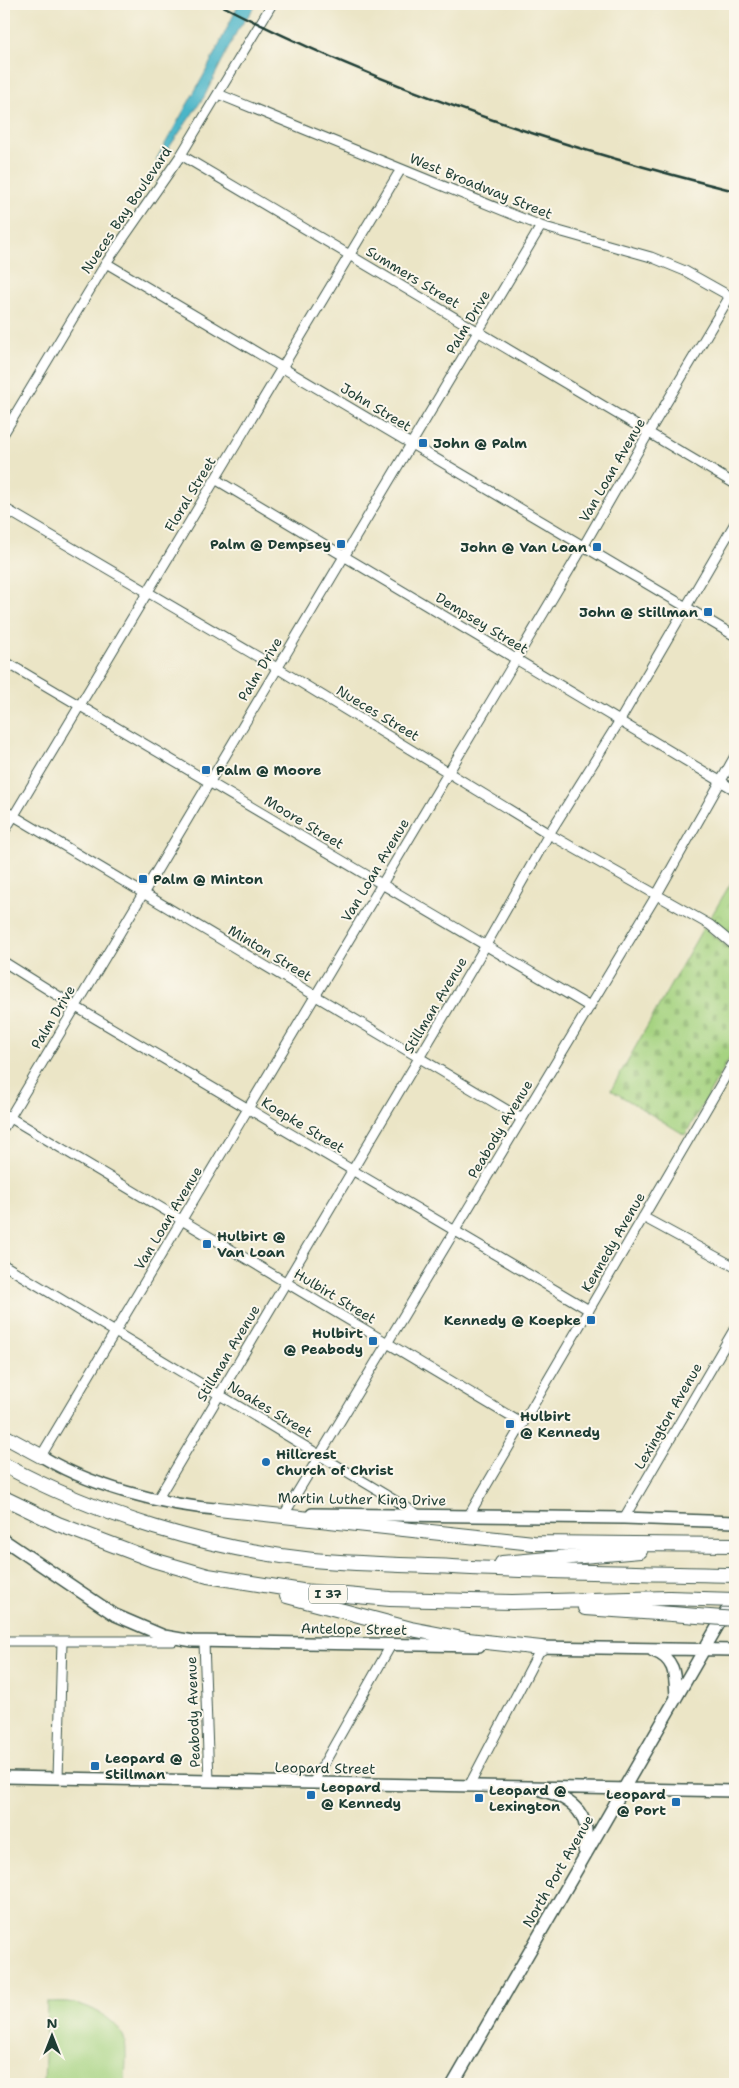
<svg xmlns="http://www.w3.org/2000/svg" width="739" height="2088" font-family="'Shantell Sans',sans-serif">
	<defs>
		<pattern id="cemetery-stones" width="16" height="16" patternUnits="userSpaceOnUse" patternTransform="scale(1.25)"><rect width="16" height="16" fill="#a6d381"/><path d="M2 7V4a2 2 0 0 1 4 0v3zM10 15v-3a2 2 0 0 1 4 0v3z" fill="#8eb670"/></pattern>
		<pattern id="park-crowns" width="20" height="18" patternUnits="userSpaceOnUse" patternTransform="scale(1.25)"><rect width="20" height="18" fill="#a6d381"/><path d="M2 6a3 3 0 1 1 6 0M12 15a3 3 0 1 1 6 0" fill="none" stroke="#8eb670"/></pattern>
	</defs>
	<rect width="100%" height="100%" fill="#fbf7ec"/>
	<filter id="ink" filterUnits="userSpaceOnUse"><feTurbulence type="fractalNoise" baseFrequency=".02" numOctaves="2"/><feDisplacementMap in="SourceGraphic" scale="10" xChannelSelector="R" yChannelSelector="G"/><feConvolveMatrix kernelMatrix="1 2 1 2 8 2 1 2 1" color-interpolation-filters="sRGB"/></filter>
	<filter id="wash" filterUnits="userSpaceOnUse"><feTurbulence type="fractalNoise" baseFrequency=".0096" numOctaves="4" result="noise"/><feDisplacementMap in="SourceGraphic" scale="20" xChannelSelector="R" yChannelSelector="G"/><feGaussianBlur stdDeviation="1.12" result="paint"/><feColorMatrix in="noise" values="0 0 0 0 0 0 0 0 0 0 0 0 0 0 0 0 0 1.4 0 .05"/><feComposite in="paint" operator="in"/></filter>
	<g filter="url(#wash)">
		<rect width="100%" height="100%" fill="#ebe5c6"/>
		<path fill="url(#cemetery-stones)" stroke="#62885a" d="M703,928l32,24v97l-50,86 -74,-45z"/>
		<path fill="url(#park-crowns)" stroke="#62885a" d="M735,876v63l-26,-19z"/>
		<path fill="#a6d381" stroke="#62885a" d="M47,2002c9,0 18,-1 27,1 17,3 43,17 50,35 4,10 1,34 1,46h-81z"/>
		<path fill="#4bb5c8" stroke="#35797e" d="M239,4h18l-20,27 -33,66 -45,65 -3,-2 49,-87z"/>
	</g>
	<g filter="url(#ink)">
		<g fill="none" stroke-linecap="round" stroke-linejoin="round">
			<g stroke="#3e564a" stroke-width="11">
				<path id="minor" d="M218,94l323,132 110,31 34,14 50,28
					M181,155l554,329
					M106,263l629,373
					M4,433l102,-170 75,-108 91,-151
					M215,479l520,311
					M4,508l273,160 272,166 161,91 25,21
					M4,661l586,346
					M4,810l518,309
					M4,832l397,-663
					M4,962l72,45 513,303
					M4,1114l519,310
					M4,1127l537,-901
					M643,1217l92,50
					M4,1265l415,250
					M41,1456l542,-909 66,-115 81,-136
					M157,1500l329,-555 63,-111 70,-112 116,-199
					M285,1513l371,-617 79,-140
					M469,1515l266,-455
					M624,1518l111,-190
					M4,1641h169
					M204,1642l5,139
					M58,1778l4,-136
					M313,1783l78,-138
					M469,1786l72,-138"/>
			</g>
			<g stroke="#3e564a" stroke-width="14">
				<path id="major" d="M35,1452c51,34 131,54 191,58
					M312,1514l312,4 111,4
					M4,1540l111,75 49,21 29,5 286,5
					M533,1647l202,3
					M653,1651c23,8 22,25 23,46
					M4,1777l731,14
					M543,1791c31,8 50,26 41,59
					M453,2084l282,-488"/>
			</g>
			<g stroke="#3e564a" stroke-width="16">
				<path id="highway" d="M4,1436l37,20
					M4,1465c93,50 204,84 309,95 46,4 93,5 139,7 95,5 189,6 283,8
					M4,1498l54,26 95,36 55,16 94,15 88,8 122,3 157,-4
					M218,1509l315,34 202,2
					M502,1563l138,-12
					M287,1596l124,33 57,11 73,8
					M585,1608l87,6"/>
			</g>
			<use href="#minor" stroke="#fff" stroke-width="9"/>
			<use href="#major" stroke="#fff" stroke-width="11"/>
			<use href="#highway" stroke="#fff" stroke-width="14"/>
			<path stroke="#1f3d34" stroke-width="2.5" d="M219,4c164,85 338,143 516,187"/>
			<g stroke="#3e564a" stroke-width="16" stroke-linecap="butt">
				<path id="highway-bridge" d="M669,1598l66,2
					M672,1614l63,5"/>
			</g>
			<use href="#highway-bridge" stroke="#fff" stroke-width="14"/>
		</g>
	</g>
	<g fill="#1f6fb2" stroke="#fbf7ec" stroke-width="2">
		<rect x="418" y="438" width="10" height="10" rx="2.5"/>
		<rect x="336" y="539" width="10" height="10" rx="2.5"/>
		<rect x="592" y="542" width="10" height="10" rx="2.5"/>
		<rect x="703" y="607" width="10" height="10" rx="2.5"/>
		<rect x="201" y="765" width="10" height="10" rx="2.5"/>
		<rect x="138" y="874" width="10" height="10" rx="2.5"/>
		<rect x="202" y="1239" width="10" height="10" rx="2.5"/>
		<rect x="586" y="1315" width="10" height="10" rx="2.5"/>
		<rect x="368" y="1336" width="10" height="10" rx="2.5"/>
		<rect x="505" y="1419" width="10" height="10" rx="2.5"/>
		<circle cx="266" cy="1462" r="5"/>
		<rect x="90" y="1761" width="10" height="10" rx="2.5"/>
		<rect x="306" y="1790" width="10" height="10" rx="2.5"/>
		<rect x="474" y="1793" width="10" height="10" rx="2.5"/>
		<rect x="671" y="1797" width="10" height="10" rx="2.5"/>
	</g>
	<g text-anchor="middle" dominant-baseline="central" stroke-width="4" stroke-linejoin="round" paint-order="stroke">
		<rect fill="#fbf7ec" stroke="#61756b" stroke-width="1" x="309" y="1584.5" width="38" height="19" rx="4"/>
		<g font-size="12" font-weight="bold" fill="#1f3d34">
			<text x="328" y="1594">I 37</text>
		</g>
		<g font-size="14" fill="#1f3d34" stroke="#fbf7ec">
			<text transform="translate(481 186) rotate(22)">West Broadway Street</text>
			<text transform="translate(126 210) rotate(-56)">Nueces Bay Boulevard</text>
			<text transform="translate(413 277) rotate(31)">Summers Street</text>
			<text transform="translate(468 322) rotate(-59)">Palm Drive</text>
			<text transform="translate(376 407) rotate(31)">John Street</text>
			<text transform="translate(612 470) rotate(-60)">Van Loan Avenue</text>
			<text transform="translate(190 494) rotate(-59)">Floral Street</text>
			<text transform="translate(482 623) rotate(31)">Dempsey Street</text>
			<text transform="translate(260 669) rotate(-59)">Palm Drive</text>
			<text transform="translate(378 713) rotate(31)">Nueces Street</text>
			<text transform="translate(304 822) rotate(31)">Moore Street</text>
			<text transform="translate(375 870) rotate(-59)">Van Loan Avenue</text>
			<text transform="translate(270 953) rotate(31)">Minton Street</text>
			<text transform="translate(435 1005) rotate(-59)">Stillman Avenue</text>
			<text transform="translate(53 1017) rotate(-59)">Palm Drive</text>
			<text transform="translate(303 1125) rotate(31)">Koepke Street</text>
			<text transform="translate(500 1129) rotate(-59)">Peabody Avenue</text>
			<text transform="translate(168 1218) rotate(-59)">Van Loan Avenue</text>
			<text transform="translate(613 1242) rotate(-60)">Kennedy Avenue</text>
			<text transform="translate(335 1296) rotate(31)">Hulbirt Street</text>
			<text transform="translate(228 1353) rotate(-59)">Stillman Avenue</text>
			<text transform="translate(270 1409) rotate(31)">Noakes Street</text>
			<text transform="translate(668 1416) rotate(-60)">Lexington Avenue</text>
			<text transform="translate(362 1499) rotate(1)">Martin Luther King Drive</text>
			<text transform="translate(354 1629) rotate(1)">Antelope Street</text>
			<text transform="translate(193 1712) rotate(-92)">Peabody Avenue</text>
			<text transform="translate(325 1768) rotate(1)">Leopard Street</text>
			<text transform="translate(558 1871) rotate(-60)">North Port Avenue</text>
		</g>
		<g font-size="14" font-weight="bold" fill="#1f3d34" stroke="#fbf7ec" text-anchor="start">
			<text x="433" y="443">John @ Palm</text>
			<text x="331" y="544" text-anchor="end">Palm @ Dempsey</text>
			<text x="587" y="547" text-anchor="end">John @ Van Loan</text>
			<text x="698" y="612" text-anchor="end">John @ Stillman</text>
			<text x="216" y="770">Palm @ Moore</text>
			<text x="153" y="879">Palm @ Minton</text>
			<text x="217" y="1236">Hulbirt @<tspan x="217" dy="16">Van Loan</tspan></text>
			<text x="581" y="1320" text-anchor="end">Kennedy @ Koepke</text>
			<text x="363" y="1333" text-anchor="end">Hulbirt<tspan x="363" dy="16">@ Peabody</tspan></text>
			<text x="520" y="1416">Hulbirt<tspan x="520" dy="16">@ Kennedy</tspan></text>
			<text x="276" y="1454">Hillcrest<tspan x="276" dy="16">Church of Christ</tspan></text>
			<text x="105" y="1758">Leopard @<tspan x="105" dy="16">Stillman</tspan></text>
			<text x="321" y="1787">Leopard<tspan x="321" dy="16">@ Kennedy</tspan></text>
			<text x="489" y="1790">Leopard @<tspan x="489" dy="16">Lexington</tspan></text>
			<text x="666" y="1794" text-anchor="end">Leopard<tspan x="666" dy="16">@ Port</tspan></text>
		</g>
	</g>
	<rect width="739" height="2088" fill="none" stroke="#fbf7ec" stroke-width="20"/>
	<g transform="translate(52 2036)" stroke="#fbf7ec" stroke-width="4" paint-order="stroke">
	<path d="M0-4L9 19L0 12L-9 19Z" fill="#1f3d34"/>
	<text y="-8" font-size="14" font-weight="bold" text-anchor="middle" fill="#1f3d34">N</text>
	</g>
</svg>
